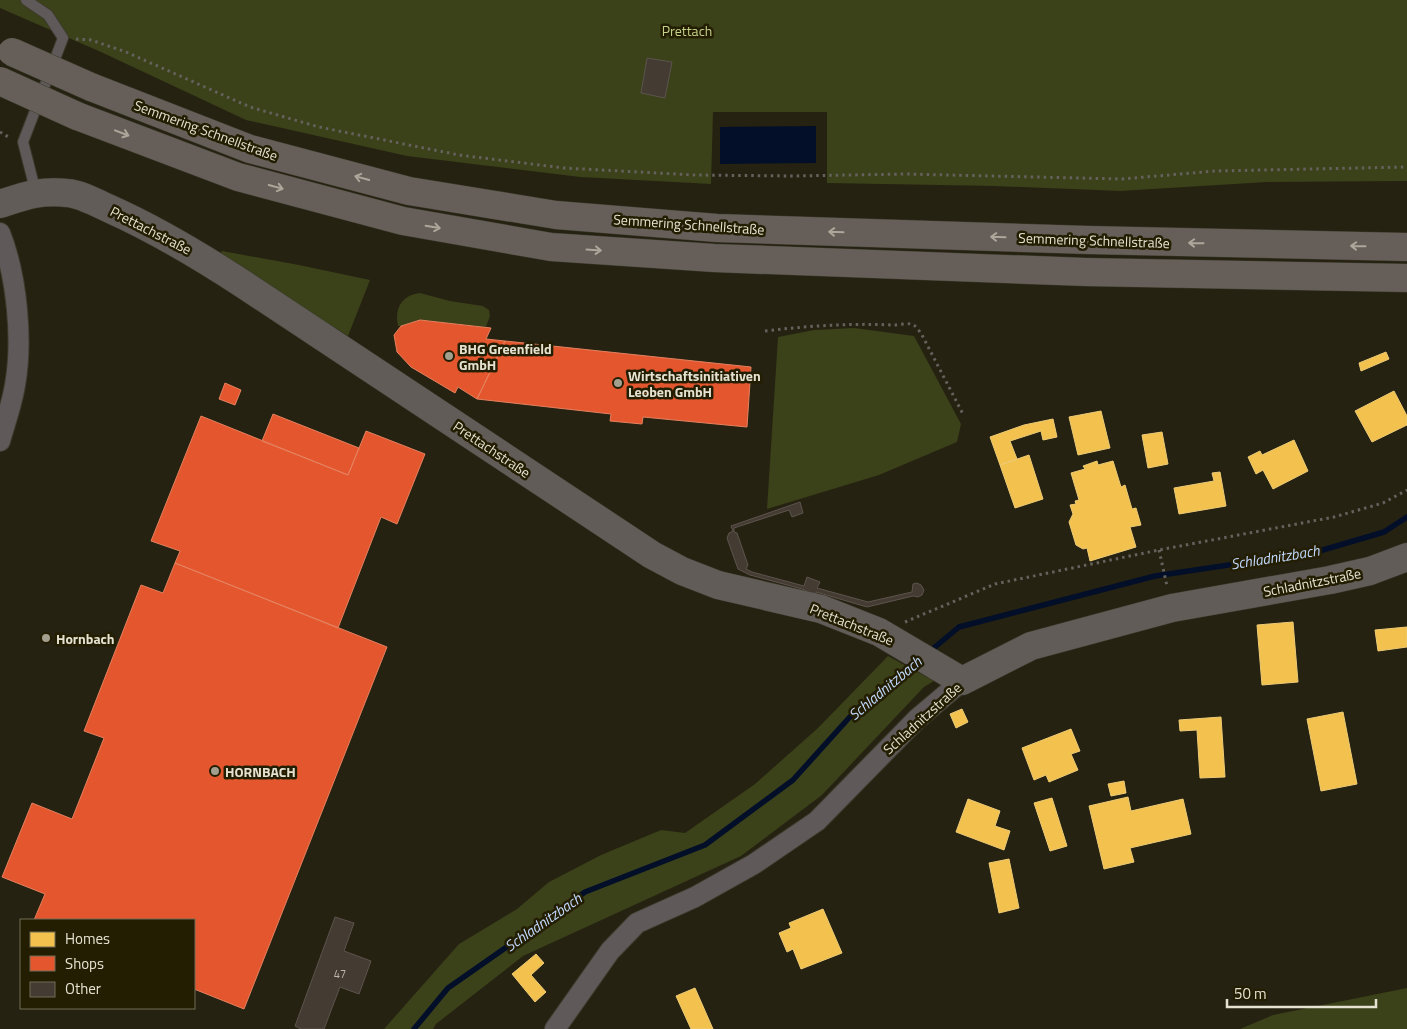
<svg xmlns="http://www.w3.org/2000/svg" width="1407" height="1029" font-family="'Titillium Web',sans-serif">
	<rect width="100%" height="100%" fill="#252212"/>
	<path fill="#3b4119" d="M0,0h1407v181l-140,1 -147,9 -126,-5 -167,-3v-71h-114l-2,72 -131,-7 -173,-21 -161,-36 -145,-68 -101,-44z
		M222,251l77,14 71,15 -22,56 -129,-81z
		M420,293l30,8 33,5 6,4 1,6 -4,11 -66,-7 -19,6h-3c-4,-18 4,-31 22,-33z
		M854,328l60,8 47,88 -4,18 -78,33 -112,34 11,-172 36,-7z
		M888,656l46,25 -10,6 -102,108 -81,61 -218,100 -87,68 -3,5h-49l75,-85 58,-35 32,-27 52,-27 60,-25 24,3 70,-49 63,-56z
		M1407,988v41h-167l33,-14z"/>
	<path fill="#030f29" d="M816,126v37l-96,1v-37z"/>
	<path fill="#f2c14e" stroke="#eecb75" d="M1386,352l3,7 -28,12 -2,-8z
		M1394,391l13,25v9l-35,17 -17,-31z
		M1101,411l9,37 -32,7 -9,-38z
		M1053,419l4,18 -14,3 -2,-9 -31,10 7,18 -17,6 -10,-28 34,-12z
		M1162,432l6,32 -20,4 -6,-33z
		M1294,440l14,31 -35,18 -10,-19 -7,4 -8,-17 12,-6 2,4z
		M1029,455l14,44 -28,9 -15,-43z
		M1097,461l1,4 15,-4 8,26 4,-2 7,24 4,-1 5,17 -11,2 6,20 -46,14 -3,-13 -4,1 -7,-4 -7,-23 4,-8 -3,-9 6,-1 -1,-3 4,-1 -8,-27 14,-4 -2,-3z
		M1220,472l6,34 -47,8 -5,-26 40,-7 -2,-8z
		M1293,622l5,60 -36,3 -5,-60z
		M1407,627v20l-29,4 -3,-21z
		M962,709l6,13 -12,6 -6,-14z
		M1343,712l14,72 -36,7 -14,-72z
		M1221,717l4,60 -25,1 -3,-48 -17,1 -1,-11z
		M1071,729l9,22 -9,3 7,16 -29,12 -3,-7 -12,5 -12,-32z
		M1124,781l2,12 -15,3 -3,-12z
		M1128,797l3,14 52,-12 8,35 -61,14 4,14 -30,7 -15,-63z
		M1052,798l15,48 -17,5 -16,-48z
		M968,799l32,12 -5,15 15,5 -6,19 -48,-18z
		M1009,859l10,49 -20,5 -10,-50z
		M823,909l19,44 -41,16 -8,-20 -6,3 -8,-19 12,-5 -2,-5z
		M536,954l8,9 -13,12 15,17 -11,10 -23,-28z
		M695,988l18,41h-22l-15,-33z"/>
	<path fill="#e4572e" stroke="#e4815f" d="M420,320l71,8 -5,11 19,2 -28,58 -19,-12 -3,6 -44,-26 -14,-15 -3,-17 7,-9z
		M505,341l246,26 -4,60 -104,-10 -1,7 -32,-3 1,-7 -134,-15z
		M225,383l16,7 -6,15 -16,-6z
		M273,414l86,34 -11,27 -86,-34z
		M201,416l147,59 18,-44 59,23 -28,70 -16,-7 -43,111 -163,-65 5,-12 -29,-10z
		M175,563l212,84 -143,362 -50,-20v-69h-160l11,-26 -43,-17 30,-74 40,16 32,-81 -20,-7 57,-146 22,8z"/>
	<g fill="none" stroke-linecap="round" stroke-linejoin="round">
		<path stroke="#030f29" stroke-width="5.5" d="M929,652l30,-25 196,-51 161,-24 68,-20 23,-15
			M414,1029l34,-41 137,-96 120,-47 88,-65 64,-71 58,-47"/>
	</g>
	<path fill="#443b33" stroke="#5c544d" d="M647,58l25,4 -7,36 -24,-5z
		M800,502l3,11 -11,4 -3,-7 -55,18v4l3,1 11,32 -2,4 6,3 52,14 3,-9 13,5 -3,6 51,14 44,-10 1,-8 4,-1 4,2 3,5 -2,5 -4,2 -5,-1 -46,11 -51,-15 -1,3 -13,-6 -52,-14 -12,-6 -11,-31 2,-5 4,-2 -2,-5z
		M335,917l19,6 -10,28 27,10 -12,33 -19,-7 -16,42h-23l-6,-3z"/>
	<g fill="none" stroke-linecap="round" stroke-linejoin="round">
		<g stroke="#3e3c2e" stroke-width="12">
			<path id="lane" d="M26,0l22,15 15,23 -40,104 13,51"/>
		</g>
		<g stroke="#3e3c2e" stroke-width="22">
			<path id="street" d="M0,233c17,43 23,107 15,152 -3,19 -10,38 -15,56
				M555,1029l55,-78 27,-28 58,-26 59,-33 63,-43 100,-102 45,-38"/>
		</g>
		<g stroke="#3e3c2e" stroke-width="29">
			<path id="secondary" d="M0,204c25,-8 40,-14 67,-11 14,1 30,10 43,16 47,21 90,47 133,75l409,271 30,16 36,14 103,24 58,23 83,49 69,-35 141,-38 158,-28 40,-9 37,-14"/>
		</g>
		<g stroke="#3e3c2e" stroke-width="29">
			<path id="highway" d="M91,87l159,62 159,42 147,24 161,13 372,12 318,7
				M77,116l161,61 165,44 148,26 163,11 372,14 321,6"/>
		</g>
		<path stroke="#65615c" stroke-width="3" stroke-dasharray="2.5 4" stroke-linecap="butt" d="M76,39l15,1 35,12 124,55 69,20 140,28 105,13 131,7 97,1 114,-2 216,5 93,-8 192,-4
			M0,132l10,6
			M765,331c43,-5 83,-8 127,-6 6,0 14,-2 19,-1 5,1 8,7 11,11l42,81
			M1159,550l8,36
			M905,622l90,-38 164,-34 175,-33 49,-14 24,-13"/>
		<use href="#lane" stroke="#5f5a59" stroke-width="10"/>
		<use href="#street" stroke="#5f5a59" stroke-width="20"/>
		<use href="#secondary" stroke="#615c58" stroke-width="28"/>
		<use href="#highway" stroke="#665f59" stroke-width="28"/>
		<g stroke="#3e3c2e" stroke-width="29" stroke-linecap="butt">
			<path id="highway-bridge" d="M12,52l79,35
				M0,81l77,35"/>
		</g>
		<use href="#highway-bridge" stroke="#665f59" stroke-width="28"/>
	</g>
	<defs><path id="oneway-shaft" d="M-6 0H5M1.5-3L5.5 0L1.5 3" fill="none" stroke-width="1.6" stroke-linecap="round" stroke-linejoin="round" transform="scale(1.25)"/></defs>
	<g stroke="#aca79b">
		<use href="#oneway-shaft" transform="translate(122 133) rotate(21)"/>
		<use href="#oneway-shaft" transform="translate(362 178) rotate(-165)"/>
		<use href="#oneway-shaft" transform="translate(276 187) rotate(15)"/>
		<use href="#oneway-shaft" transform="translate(433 227) rotate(10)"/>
		<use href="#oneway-shaft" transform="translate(836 232) rotate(-178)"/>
		<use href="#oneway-shaft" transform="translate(998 237) rotate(-178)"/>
		<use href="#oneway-shaft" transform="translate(1196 243) rotate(-179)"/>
		<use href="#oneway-shaft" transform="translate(1358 246) rotate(-179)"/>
		<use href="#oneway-shaft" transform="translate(594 250) rotate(4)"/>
	</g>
	<g fill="#a29f8e" stroke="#231d02" stroke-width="2">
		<circle cx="449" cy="356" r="5"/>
		<circle cx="618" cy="383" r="5"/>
		<circle cx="46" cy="638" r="5"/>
		<circle cx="215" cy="771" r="5"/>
	</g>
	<g text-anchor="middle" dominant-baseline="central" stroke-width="5" stroke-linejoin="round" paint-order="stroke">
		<g font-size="11" fill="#bdb8aa">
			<text x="340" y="974">47</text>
		</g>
		<g font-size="14" fill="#c4d188" stroke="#231d02">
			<text x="687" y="30">Prettach</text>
		</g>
		<g font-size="14" fill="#e5e2d1" stroke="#231d02">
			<text transform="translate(206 130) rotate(20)">Semmering Schnellstraße</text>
			<text transform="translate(689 224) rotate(4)">Semmering Schnellstraße</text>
			<text transform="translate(151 230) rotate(27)">Prettachstraße</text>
			<text transform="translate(1094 240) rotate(2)">Semmering Schnellstraße</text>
			<text transform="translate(492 449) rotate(34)">Prettachstraße</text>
			<text transform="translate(1312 582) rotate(-11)">Schladnitzstraße</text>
			<text transform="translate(852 624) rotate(22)">Prettachstraße</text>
			<text transform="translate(922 718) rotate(-42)">Schladnitzstraße</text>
		</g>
		<g font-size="14" font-weight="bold" fill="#e5e2d1" stroke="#231d02" text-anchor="start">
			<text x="459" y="348">BHG Greenfield<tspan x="459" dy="16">GmbH</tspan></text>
			<text x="628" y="375">Wirtschaftsinitiativen<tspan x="628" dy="16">Leoben GmbH</tspan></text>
			<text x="56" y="638">Hornbach</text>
			<text x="225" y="771">HORNBACH</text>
		</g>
		<g font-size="15" font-style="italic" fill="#c2daff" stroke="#231d02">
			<text transform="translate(1275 557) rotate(-9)">Schladnitzbach</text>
			<text transform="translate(885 688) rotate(-40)">Schladnitzbach</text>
			<text transform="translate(543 922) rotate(-35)">Schladnitzbach</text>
		</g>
	</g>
	<rect x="20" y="919" width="175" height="90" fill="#231d02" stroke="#716c55"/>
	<rect x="30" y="932" width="25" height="15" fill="#f2c14e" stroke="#716c55"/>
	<text x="65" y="944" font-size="15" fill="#e5e2d1">Homes</text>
	<rect x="30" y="956" width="25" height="15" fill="#e4572e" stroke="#716c55"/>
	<text x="65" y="969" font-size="15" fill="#e5e2d1">Shops</text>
	<rect x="30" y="982" width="25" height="15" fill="#443b33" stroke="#716c55"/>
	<text x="65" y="994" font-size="15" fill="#e5e2d1">Other</text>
	<path d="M1227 999v8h149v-8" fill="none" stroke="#e5e2d1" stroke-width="2.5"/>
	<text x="1234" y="999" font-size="15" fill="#e5e2d1" stroke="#231d02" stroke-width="4" paint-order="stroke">50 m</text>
</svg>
